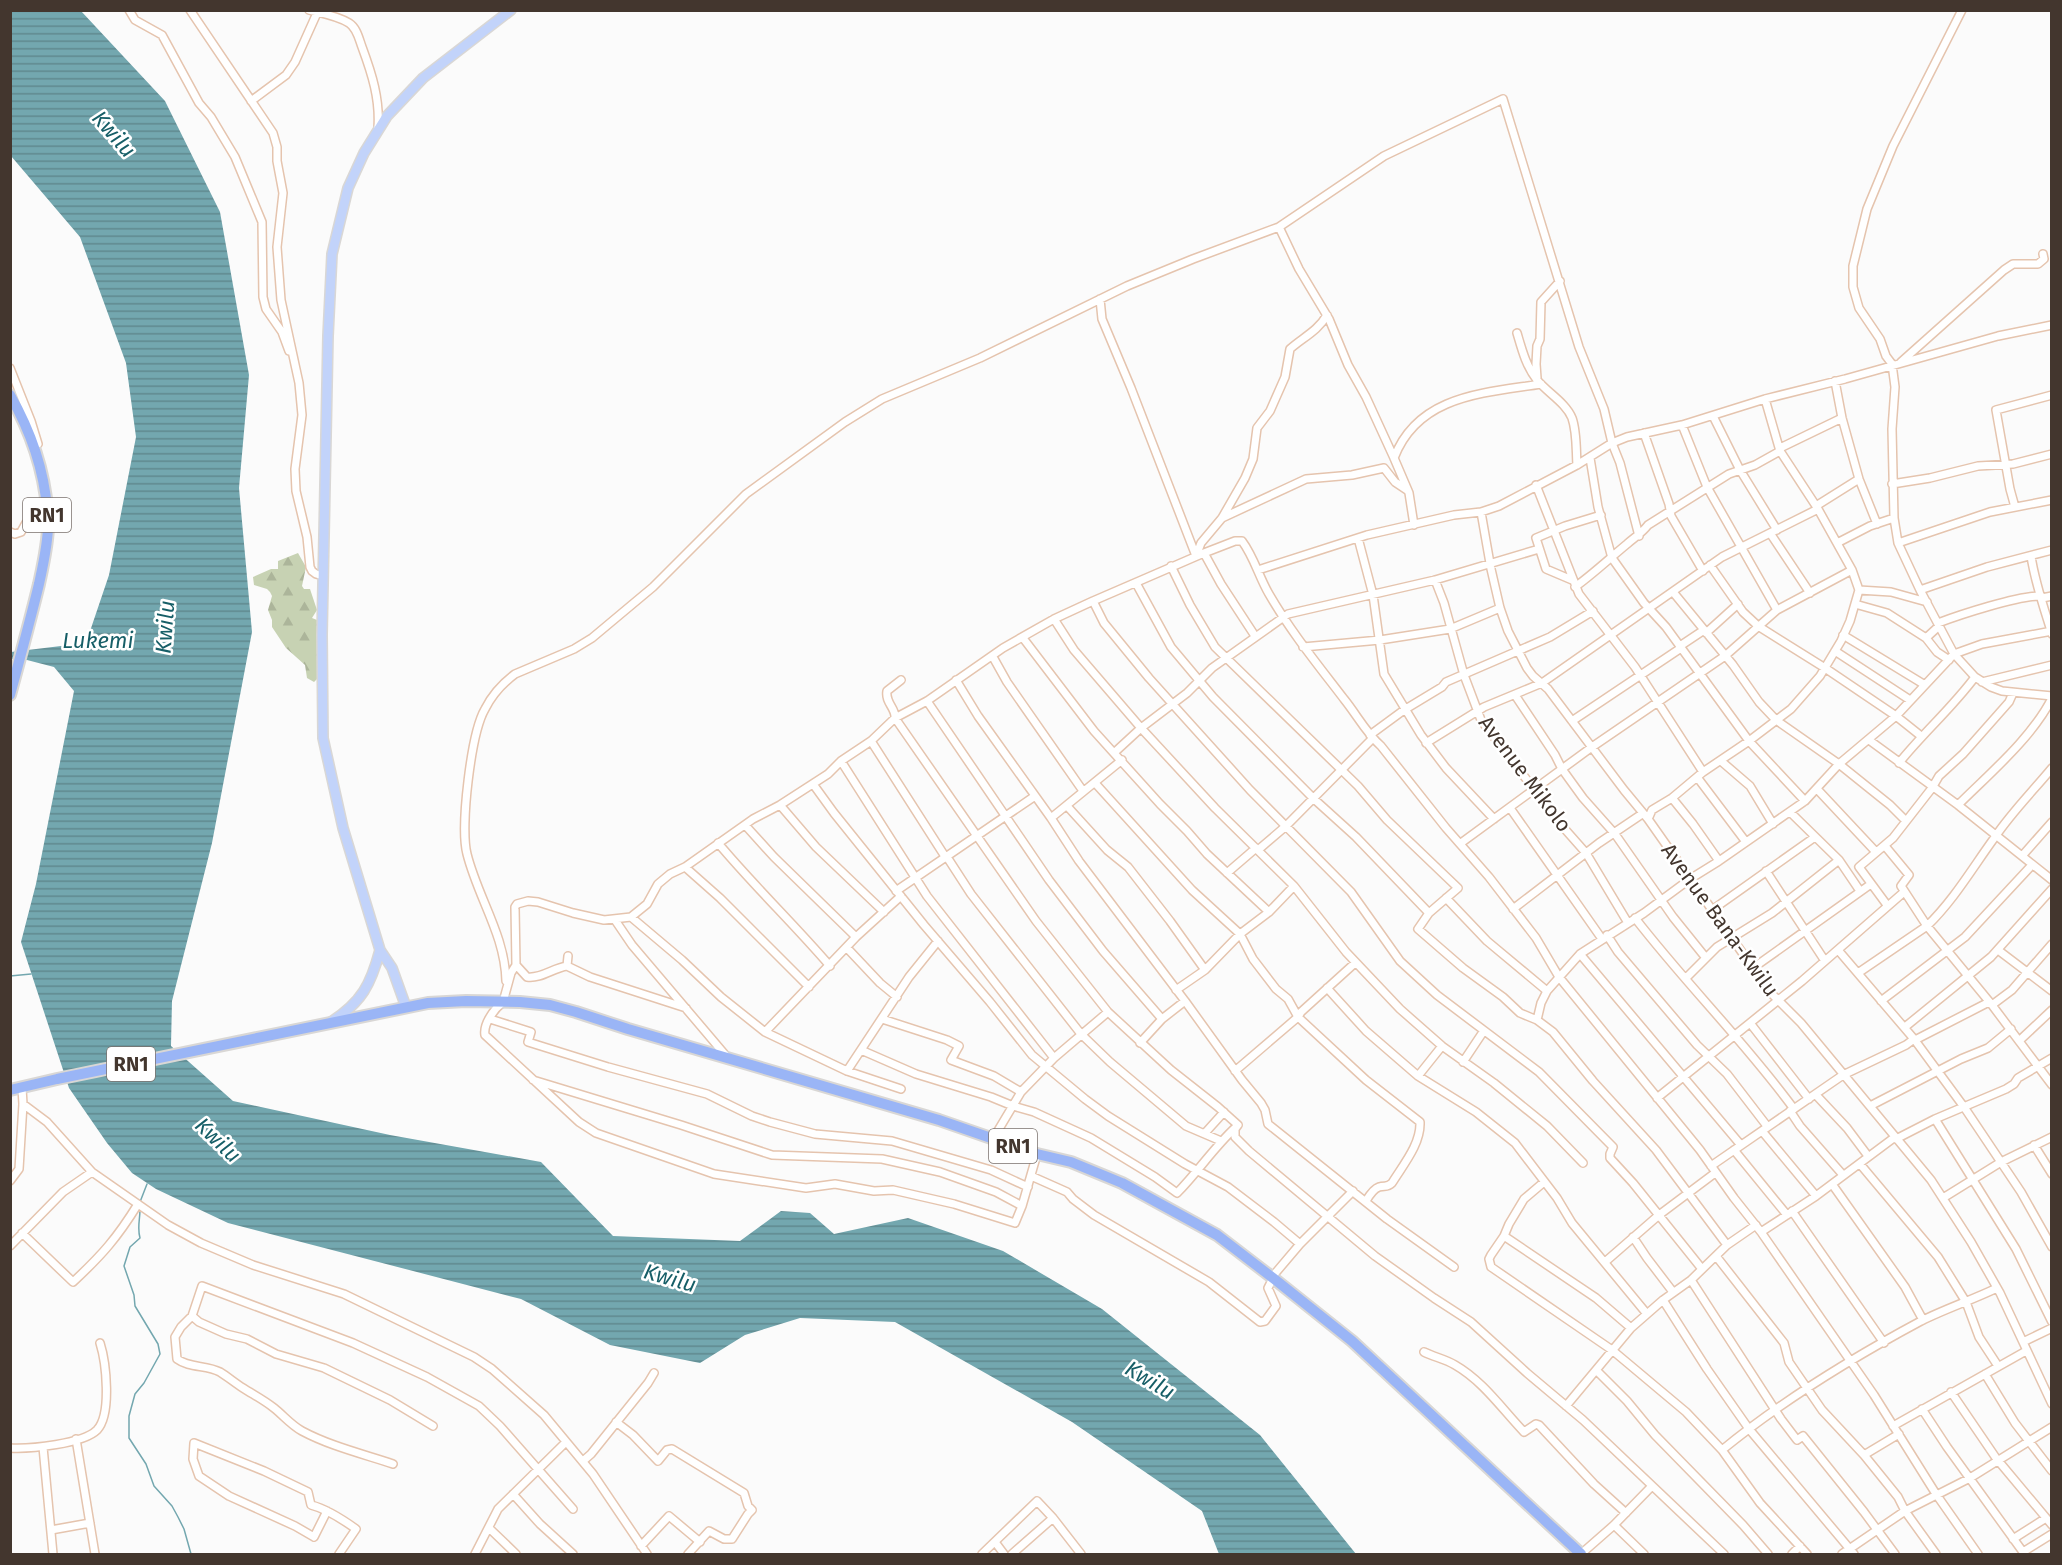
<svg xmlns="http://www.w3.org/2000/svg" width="2062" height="1565" font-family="'Fira Sans',sans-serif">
	<defs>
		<pattern id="forest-firs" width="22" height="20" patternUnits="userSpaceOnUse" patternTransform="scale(1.5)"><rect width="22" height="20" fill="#c7d2b3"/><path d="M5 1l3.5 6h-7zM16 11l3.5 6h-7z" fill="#acb59a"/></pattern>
		<pattern id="water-rules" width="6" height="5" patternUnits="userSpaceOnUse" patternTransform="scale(1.5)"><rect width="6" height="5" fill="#73a7af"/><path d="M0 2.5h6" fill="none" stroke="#60898f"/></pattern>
	</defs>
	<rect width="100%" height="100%" fill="#fbfbfb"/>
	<path fill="url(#forest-firs)" d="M298,553l8,14 -4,19 2,3h6l7,21 -5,8 5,2 2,4 -2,55 -3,3 -7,-4 -2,-13 -19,-17 -14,-21v-7l-4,-10 4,-14 -2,-4 -3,-3 -13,-4 -1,-8 18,-8h7v-8z"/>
	<path fill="url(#water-rules)" d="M11,11h70l84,90 55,111 29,163 -10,113 13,144 -40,211 -40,158 -1,45 62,55 157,34 151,27 72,74 127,5 41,-30 29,2 24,21 74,-16 95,33 99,58 158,126 96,119h-137l-17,-43 -130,-89 -177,-100 -95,-4 -55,17 -45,28 -90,-18 -89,-46 -293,-76 -72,-34 -24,-16 -25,-30 -38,-55 -48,-146 15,-58 38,-193 -20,-24 -27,-7 -16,-1v-7l75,-9 23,-68 27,-138 -10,-74 -46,-126 -69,-81z"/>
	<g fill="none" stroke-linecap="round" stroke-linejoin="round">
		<path stroke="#73a7af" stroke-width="1.5" d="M10,976l21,-2
			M140,1202l7,-18
			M140,1209c0,11 -3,19 0,29l-10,9 -6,19 10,29 1,11 23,38 2,10 -16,29 -9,11 -6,22v22l17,26 8,22 18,20 6,11 6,12 7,25"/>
		<g stroke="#e5c4ae" stroke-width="10">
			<path id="minor" d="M129,10l6,10 27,15 37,68 12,14 24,40 27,65 1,75 3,12 16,23 7,19
				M190,10l83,123 4,14v14l6,32 -6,54 4,53 18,83 3,32 -7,54 1,22 11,46 3,30 2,4 4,3 7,2
				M309,10c12,3 29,6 40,13 8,5 10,16 13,24 10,27 18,52 16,81
				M1962,10l-69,136 -26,63 -14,57v21l6,21 21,31 6,17 6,8 3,23 -3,42 2,89 4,25 22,47 34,64 21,23 16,10 11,4 50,5
				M251,101l35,-26 9,-13 22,-49
				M1279,227l20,42 30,50 19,46 18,32 28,61 15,35 5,32
				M1100,299l2,20 29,69 65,168
				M1517,333c5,17 9,33 20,47 11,13 29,23 35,38 5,14 4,32 5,47
				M1901,362l103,-92 9,-6h25l6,-5 -1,-5
				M10,368l21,53 7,23
				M1537,378l-1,-14 1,-18 3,-7 1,-37 19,-21
				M1835,381l7,37 17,61 18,45
				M1713,416l27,54 37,60
				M1682,425l25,62 70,123
				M1644,433l25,71 2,12 32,55
				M1780,448l62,-30
				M1394,458c24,-63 90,-65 147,-74
				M1590,458l8,49 14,51 32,45 22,24 83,114 56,60
				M1892,484l38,-6 48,-12 35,-2 39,-10
				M1536,485l43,109 56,73 68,105
				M1816,506l43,-27
				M2015,507l-5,-18 -14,-79 56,-15
				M1481,512l10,57 9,39 8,23 19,37 6,8 15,13 76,101 24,29 105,149 12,19 36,36 130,157 40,62 29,51 52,111
				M1222,518l84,-39 46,-4 32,-7 11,14 12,8
				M10,532l5,2 6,-2 5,-9 22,2
				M1770,533l40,60
				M1358,538l15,57 11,79 37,61 25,33 48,51
				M1837,543l33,-17 24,-8
				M1898,543l92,-31 62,-12
				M1204,553l17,31 34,52
				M1196,556l5,-13 21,-25 23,-40 8,-19 4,-31 13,-17 15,-34 5,-28c12,-11 28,-18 37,-34
				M2031,556c4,27 13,52 21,78
				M1710,565l33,47 15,14 67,42 71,48 25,20
				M1171,566l19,39 25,42 143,139 29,34 71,68 -29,25 -11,16 45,39 40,29 17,16 17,7 16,12 40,49 63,69 71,95
				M1258,570l109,-35 87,-20 27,-3 18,-6 78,-41 35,-22 15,-6 55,-12 83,-26 80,-20 153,-43 54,-11
				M1435,580l9,23 20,72 17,45 82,107 23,26 42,70
				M1572,580l-26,-11 -10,-31 29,-12 36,-11
				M1136,583l35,64 42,50 101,102 42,38 73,76
				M1575,587c18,-13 35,-29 52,-43 8,-7 15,-11 21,-19l81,-51 26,-9 25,-14
				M1859,590l32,2 36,10
				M1920,590l67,-23 65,-17
				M1673,592l60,73 26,37 17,18 63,44 51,41 16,16
				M2042,598l10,-2
				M1093,601l11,22 45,55 101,112 101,102 49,69 37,34 102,77 74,75 -3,7v4l23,25 69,86
				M1855,604l32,9 39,25 11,14 12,8
				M1054,619l20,31 67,78 74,80 79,78 52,66 54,57 42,37 52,37 53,43 36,37
				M1938,623c21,-8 82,-28 103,-27
				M1706,633l32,-29
				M1843,635l82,50
				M1023,638l71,93 66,73 27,27 20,23 62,58
				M1926,638l13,-12
				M1680,646l24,-16
				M1303,647l77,-7 70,-11 50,-21
				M1835,651l75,49
				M993,657l14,25 76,109
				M901,680l-14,11c-2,12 9,17 8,27l141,203 72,91 63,58 47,37 20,18
				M956,680l22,36 73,102 28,43 106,140 57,79 19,23 4,7 3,14 119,95 67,48
				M1982,682l70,-17
				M1515,695l40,60 7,14 21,29 32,36 58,83 33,41
				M927,701l122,179 54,71 59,68
				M1572,721l109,-73
				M1370,735l34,-25 38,-23 4,-5 104,-45 43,-26
				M1869,740l89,65 94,75
				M871,741l75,117
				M1426,743l58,-36 58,-24 180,-126 96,-48
				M1115,752l26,-24 46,-35 25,-25 76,-54 147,-34 104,-31
				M841,761l86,135 127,162
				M1721,761l29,25 23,38
				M1899,763c24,-30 53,-55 76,-86
				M1697,777l49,65
				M1095,783l97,107 48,44 13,25 23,30 12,10 10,18 68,63 54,42c1,22 -17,43 -28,61 -5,5 -7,2 -13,4 -6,2 -10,9 -13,14
				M813,784l21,29 90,112 66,77 42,53 53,44 23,17 77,48 43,23 46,35 26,22
				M1817,789l59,63
				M1672,798l21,26 26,37
				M780,805l36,42 68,65
				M1958,805c31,-31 74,-67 94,-107
				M1067,806l40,44 21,17 42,54 35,49
				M1510,808l92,131
				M1790,812l49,48 21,31
				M1051,818l71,-58
				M1648,819l4,-9 20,-12 31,-26 46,-31 42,-32 29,-33 21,-35 9,-20 9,-31 -7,-20 -34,-61 -38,-58 -15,-52
				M745,825l29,32 82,80
				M718,843c36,43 76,81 112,123
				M1461,843l131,-96 133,-91 52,-46 75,-40
				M1885,846l24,29 -8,11 26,40 65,79 60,80
				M1258,850l28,-24 86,-87
				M2022,856l30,-34
				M947,857l24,37 110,140 29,28 76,64 35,15
				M685,867l35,31 89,89
				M1766,871l59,90
				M1227,873l29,-25
				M896,891l139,-95
				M1446,898l41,43 60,50
				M1887,905l-28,-38 34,-29 39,-50 7,-12 24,-22 46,-52 4,-9
				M1513,909l86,-66 43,-29
				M1712,910l103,-73
				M631,917l51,43 39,37 44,35 82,39 54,18
				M1635,918c51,66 110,124 159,191
				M615,920l17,25 95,112
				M1607,935l11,17 79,93 30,29 40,52
				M847,948l33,35 17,14
				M1838,950l76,89 50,68 57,85 31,55
				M1998,950l54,41
				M1580,954l160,190
				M516,965l11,12c14,2 26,-9 40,-11l1,-10
				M567,966l23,11 96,31
				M1753,968l118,-84
				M1858,973l69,-47c27,-26 46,-59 68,-89 16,-24 38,-46 57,-69
				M1686,978l31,-31 55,-34 67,-53
				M506,981c-1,-46 -28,-83 -39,-127 -7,-27 4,-121 18,-145 7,-14 18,-26 30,-35l59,-25 18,-11 61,-51 93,-93 99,-72 37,-23 98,-41 147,-72 66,-27 86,-32 105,-71 119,-57 76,248 25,62 8,34 8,20 19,73
				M1327,988l39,43 52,45 58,36 39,31 42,55 15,25 75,91
				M1176,990l29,-20 35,-36 29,-22 25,-26
				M1881,1001l84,-64 67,-72
				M1992,1005l20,-15 40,-46
				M490,1019l41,13 -3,10 80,25 99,27 45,22 18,6 45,12 77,7 99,29 37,17
				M882,1019l65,21 12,6 -8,14 43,16 27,16
				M1537,1020l4,-17 6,-12 33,-37 64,-41 46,-34 29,-18 86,-60 34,-37 57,-48 58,-62 28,-10 70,-13
				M1750,1023l59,76
				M1905,1027l86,-70 61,-68
				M765,1032l91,-95 45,-41
				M1915,1040l74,-38
				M2019,1041l33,-31
				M1140,1043l22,-24 23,-18
				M861,1050l55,24 75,23 22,9 21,6 57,26 64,39 22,16c21,-21 37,-46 59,-66
				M1463,1062l20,-30
				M847,1071l62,-94 29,-36
				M1235,1071l63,-54 3,-5 54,-49
				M1418,1076l24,-30
				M533,1080l148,45 91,30 110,4 58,13 56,20 26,14
				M1816,1095l31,33 21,28
				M1657,1098l145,-117 102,-89
				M23,1104l24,18 45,50 76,53 33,18 52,22 91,29 130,63 18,12 52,46 49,59 54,80
				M1870,1106l91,-47 27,-11 23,-19
				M1790,1111l10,15 43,49
				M1935,1119l81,130 36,73
				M1238,1125l-3,4v8l14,14 126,105 59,42 37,24 56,51 56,47 141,134
				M1762,1131l54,65
				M1205,1133l19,-21
				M993,1139l28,-47 33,-34 54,-46
				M1896,1139l39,-20 71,-30 8,-5 4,-6 34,-20
				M2034,1145l18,29
				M1734,1150l53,65
				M1037,1154l-15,52 -7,17 -61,-19 -61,-14 -19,1 -39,-7 -29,4 -92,-14 -118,-41 -17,-11 -94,-87c-2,-11 9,-26 18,-33l8,-29 5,-8 -1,-58 2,-3 11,-3 10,1 35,11 31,7 27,-3 16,-13 11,-20 12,-10 15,-7 68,-48 27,-14 48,-31 13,-13 30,-20 24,-23 32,-17 76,-53 51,-29 39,-18 111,-48 31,-12h7c12,16 17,36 27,53 22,38 49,71 75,105 13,16 22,34 37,47l65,82 43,49 47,61 23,39 141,173 34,48 27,34 113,163 62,99 42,60
				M1860,1164l78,93 28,45 13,35 19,29
				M1711,1166l132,-91 63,-30 8,-6
				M1031,1176l36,16 6,7 21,16 115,67 51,40 5,-1 11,-15 -8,-18 5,-10
				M10,1181l9,-12 4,-65 -1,-16
				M1544,1182l-20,17 -15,25 -5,12 -13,19 -2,4 2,8 121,83 74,62 36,38 38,53 47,51
				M1832,1184l73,103 18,33
				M1943,1198l58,-36 51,-25
				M1792,1211l92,132
				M1761,1232l55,-36 79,-59
				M22,1233l51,49c29,-27 44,-44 65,-78
				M1504,1236l92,62 35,30
				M1633,1237l14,21 26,34
				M10,1246l53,-54 29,-20
				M1716,1256l68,87 5,19 33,48 42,45 34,42 7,14 31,43
				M1605,1262l54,-47 56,-42
				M1272,1277l28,-33 53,-53
				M1691,1280l90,139 16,21 6,-4 61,76 31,42
				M1663,1300l44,69 42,60 105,125
				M192,1316l7,6 27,12 21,5 29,15 48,14 66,32 43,26
				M2023,1342l29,-14
				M1424,1352c10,5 21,7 31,13 28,16 47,44 69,67l12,-8 3,1 55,59 32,29
				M1597,1371l30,30 28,34 88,90 25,29
				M1985,1374l30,49 37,48
				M1951,1392l45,66 56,67
				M1566,1406l65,-78 32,-28 28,-20 36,-35 29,-20
				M1922,1409l25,38 76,105 29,-18
				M616,1422l17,13 25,26 9,-11 5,-1 72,44 4,13 4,4 -4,4 -16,25h-8l-15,-8 -21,23
				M1893,1426l133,-75
				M76,1439l19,115
				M43,1447l10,107
				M10,1448c20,1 73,-4 87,-18 15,-16 9,-68 3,-87
				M1722,1450c61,-50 130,-92 199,-129 24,-12 51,-21 76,-33
				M1864,1455l35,-21
				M583,1461l8,-7 57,-71 6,-10
				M393,1464c-30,-10 -63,-18 -91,-33 -11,-6 -18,-15 -28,-23 -10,-8 -20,-13 -31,-20 -8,-5 -15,-11 -23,-16 -13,-7 -31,-4 -43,-13l-2,-22 6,-10 11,-11 10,-30 151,57 74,34 52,29 21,20 73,83
				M513,1494l27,30 33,30
				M327,1511l-13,26 -19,-11 -66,-30 -30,-20 -6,-17 1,-16 70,28 44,21 3,13c16,4 31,14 45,24l-17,25
				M1614,1525l30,29
				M489,1528l27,26
				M51,1530l39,-7
				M2013,1539l33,-21
				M995,1542l9,12
				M641,1546l28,-30 31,26
				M475,1554l23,-45 68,-67
				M982,1554l55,-53 16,17 28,36
				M1012,1554l41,-36
				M1581,1554l33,-29 37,-38
				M1792,1554l8,-8
				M1842,1554l63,-43 65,-33 82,-51"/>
		</g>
		<g stroke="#d9d7d5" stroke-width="12">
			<path id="major" d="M406,1007l-14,-39 -12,-18 -37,-122 -20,-90 -1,-103 6,-299 4,-82 16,-66 16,-35 23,-37 36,-38 88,-68
				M331,1022c31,-20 40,-38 49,-72"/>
		</g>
		<g stroke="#d9d7d5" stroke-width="14">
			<path id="highway" d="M10,395c23,40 37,83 38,130 0,19 -5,40 -9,59 -9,37 -19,74 -29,111
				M10,1090l47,-11 371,-76 38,-2 54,1 30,3 26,7 52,17 311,91 98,34 34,8 51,21 95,52 56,43 79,63 229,213"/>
		</g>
		<use href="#minor" stroke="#fff" stroke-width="7"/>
		<use href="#major" stroke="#c2d3fa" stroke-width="9"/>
		<use href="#highway" stroke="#9ab5f6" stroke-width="10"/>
	</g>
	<g text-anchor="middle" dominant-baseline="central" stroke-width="5" stroke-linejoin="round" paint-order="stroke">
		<g fill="#fff" stroke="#7b726d" stroke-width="1.5">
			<rect x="23" y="498" width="48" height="34" rx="4.5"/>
			<rect x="107" y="1047" width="48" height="34" rx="4.5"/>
			<rect x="989" y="1129" width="48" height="34" rx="4.5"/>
		</g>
		<g font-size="20" font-weight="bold" fill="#43362e">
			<text x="47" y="515">RN1</text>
			<text x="131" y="1064">RN1</text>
			<text x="1013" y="1146">RN1</text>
		</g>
		<g font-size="21" fill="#43362e" stroke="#fff">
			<text transform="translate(1525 774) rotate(53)">Avenue Mikolo</text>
			<text transform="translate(1720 920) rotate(54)">Avenue Bana-Kwilu</text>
		</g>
		<g font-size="22" font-style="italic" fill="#165e67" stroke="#fff">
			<text transform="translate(114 134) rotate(49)">Kwilu</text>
			<text transform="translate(165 627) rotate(-86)">Kwilu</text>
			<text x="98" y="640">Lukemi</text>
			<text transform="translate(218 1140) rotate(44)">Kwilu</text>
			<text transform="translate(670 1278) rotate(16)">Kwilu</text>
			<text transform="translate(1150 1380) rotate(31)">Kwilu</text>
		</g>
	</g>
	<rect width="2062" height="1565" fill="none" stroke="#43362e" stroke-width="24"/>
</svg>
